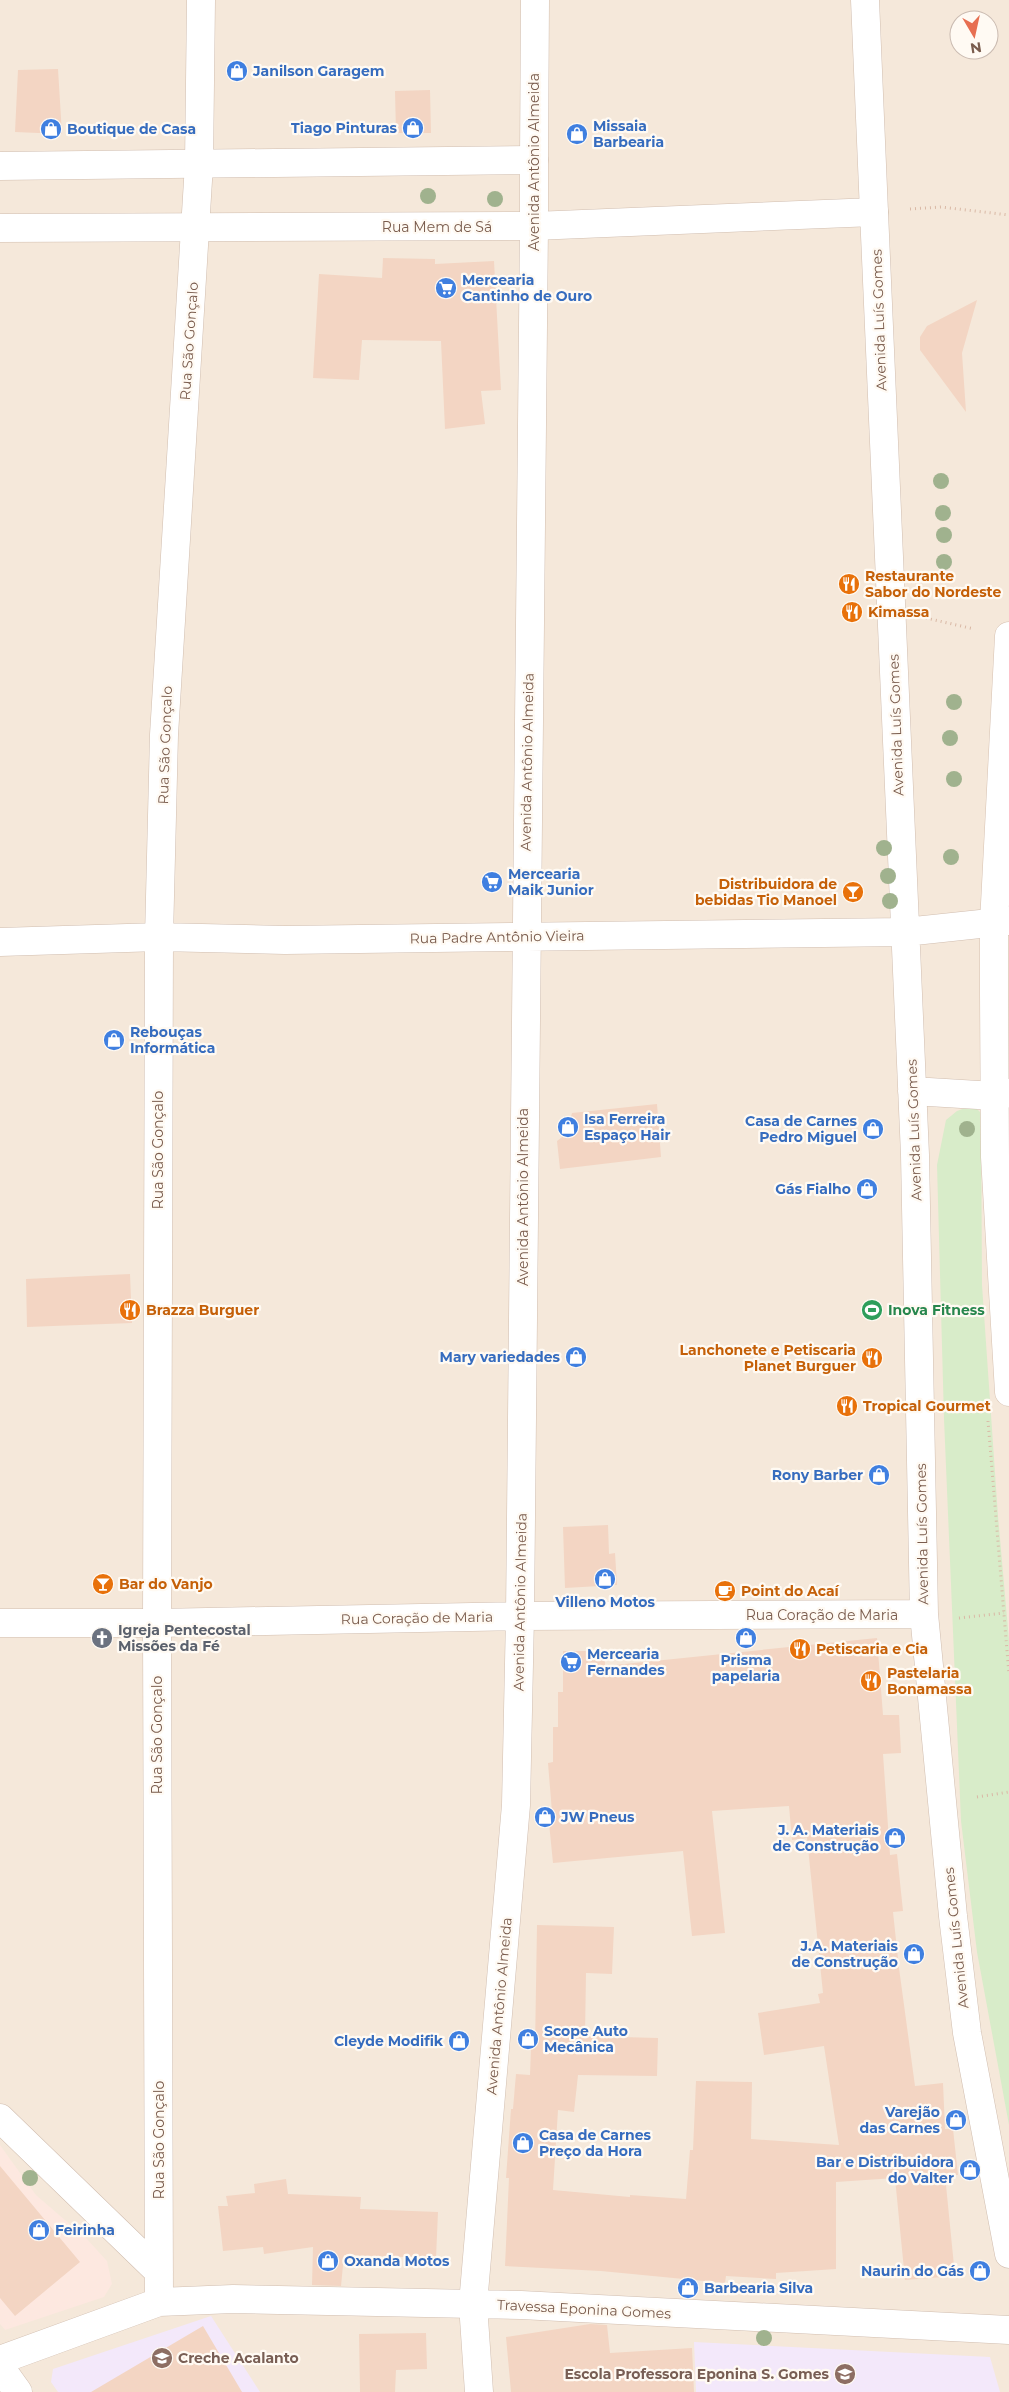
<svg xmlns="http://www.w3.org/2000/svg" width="1009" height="2392" font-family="Montserrat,sans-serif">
	<rect width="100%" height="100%" fill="#fdf6ec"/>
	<path fill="#f5e8da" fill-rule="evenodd" d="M0,0h1009v2392h-1009zM959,20h30v30h-30z"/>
	<path fill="#fde8e0" d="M0,2145l36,50 51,44 20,22 5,23 -8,13 -99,33 -5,-6z"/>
	<path fill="#f3e8fa" d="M211,2316l49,76h-202l-7,-10 2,-13z
		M694,2342l296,15 10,35h-304z"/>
	<path fill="#d8ecc9" d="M973,1105l8,8 1,172 16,231 11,124v485l-32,-173 -16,-131 -17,-402 -7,-254 9,-45 11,-9z"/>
	<path fill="#f3d5c3" d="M58,69l4,65 -47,-2 3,-62z
		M430,90l1,43h-35l-1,-42z
		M383,258l52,1v5l59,-3 7,129 -20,1 4,33 -40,5 -4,-88 -79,-1 -3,40 -46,-2 6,-104 63,4z
		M977,300l-15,53 4,59 -46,-62v-13l7,-11z
		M657,1104l4,53 -101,12 -3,-28 9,-7 6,-21z
		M130,1274l2,49 -105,4 -1,-48z
		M608,1525l1,29 6,-1 2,32 -52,3 -2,-61z
		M877,1638l6,77h16l2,38 -18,1 7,101 7,-1 6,57 -10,1 6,56 16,118 28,-3 2,46h8l5,46h-13l10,101 -50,4 -10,-102 -59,4v87l-60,4v6l-50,-3 -1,7 -124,-12 -96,-5 4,-88h-3l5,-69h2l3,-35 14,1 1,-27h4l2,-123 77,2 -2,47 -26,-1 -1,63 73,2 -1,38 -79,-1 -4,37 -16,-2 -5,80 77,7v-2l56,4 4,-49h3l3,-69 56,1 -1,57 88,6 -15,-99 -60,9 -6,-42 62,-10 -2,-9 5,-1 -16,-155 -15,2 -3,-34 -77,5 13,122 -33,3 -9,-85 -130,12 -5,-50 4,-1 -4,-49 5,-1v-35h5v-35h5v-41h42v15z
		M0,2166l80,96 -65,54 -15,-18z
		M286,2179l2,15 73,3 -1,12 78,3 -2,46 -92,-3 -3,31 -29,-1 1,-38 -49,7 -1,-7 -40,4 -5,-45h10l-2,-10 29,-3 -1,-9z
		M590,2324l17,1 3,28 82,-5 2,44h-183l-5,-55z
		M203,2326l39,66h-151z
		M426,2333l1,36 -31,1 -1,22h-35l-1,-58z"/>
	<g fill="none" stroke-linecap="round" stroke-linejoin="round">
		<g stroke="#d1beb0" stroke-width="29">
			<path id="minor" d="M534,160l1,-160
				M874,212l41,943 9,459 29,302 14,117 42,221
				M0,942l159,-5 126,3 620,-8 104,-11
				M912,1091l83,5 14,-3
				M0,1623h157l363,-7 404,-2
				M0,2118l159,154
				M159,2302l-2,-679 2,-686 5,-202 35,-571 2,-164
				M0,2360l159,-58 74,-3 288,6 488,25
				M0,2367l18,25
				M479,2392l-6,-88 43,-499 4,-189 14,-1390"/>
		</g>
		<g stroke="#d1beb0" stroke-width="29">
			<path id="tertiary" d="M0,166l534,-6v66
				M0,228l534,-2 340,-14 -9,-212"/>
		</g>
		<g stroke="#d6c0b0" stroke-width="29">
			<path id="secondary" d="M1009,636l-15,287v70l1,164 14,235"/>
		</g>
		<path stroke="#d9b8a5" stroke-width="3" stroke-dasharray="1 4" stroke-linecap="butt" d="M910,209l31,-2 68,8
			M926,618l48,11
			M988,1421l21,254
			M959,1618l45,-5
			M977,1797l32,-5"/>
		<use href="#minor" stroke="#fff" stroke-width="28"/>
		<use href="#tertiary" stroke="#fff" stroke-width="28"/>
		<use href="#secondary" stroke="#fff" stroke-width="28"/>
	</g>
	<g fill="#a0b28e">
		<circle cx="428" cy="196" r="8"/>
		<circle cx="495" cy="199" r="8"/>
		<circle cx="941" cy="481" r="8"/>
		<circle cx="943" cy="513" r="8"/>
		<circle cx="944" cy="535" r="8"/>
		<circle cx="944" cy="562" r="8"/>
		<circle cx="954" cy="702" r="8"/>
		<circle cx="950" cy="738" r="8"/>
		<circle cx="954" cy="779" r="8"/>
		<circle cx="884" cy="848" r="8"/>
		<circle cx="951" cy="857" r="8"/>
		<circle cx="888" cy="876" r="8"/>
		<circle cx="890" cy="901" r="8"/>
		<circle cx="967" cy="1129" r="8"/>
		<circle cx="30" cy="2178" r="8"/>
		<circle cx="764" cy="2338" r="8"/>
	</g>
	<defs>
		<g id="shop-disc" transform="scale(1.125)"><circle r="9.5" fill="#3f7fe0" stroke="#fffaf3"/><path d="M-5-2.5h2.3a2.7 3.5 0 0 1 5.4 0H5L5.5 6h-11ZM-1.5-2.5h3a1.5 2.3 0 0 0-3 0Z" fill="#fff"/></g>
		<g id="supermarket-disc" transform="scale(1.125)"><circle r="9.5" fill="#3f7fe0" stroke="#fffaf3"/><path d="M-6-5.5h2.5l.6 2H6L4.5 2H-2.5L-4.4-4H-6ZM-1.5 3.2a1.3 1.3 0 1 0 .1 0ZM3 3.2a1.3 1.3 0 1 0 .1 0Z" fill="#fff"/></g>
		<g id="restaurant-disc" transform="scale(1.125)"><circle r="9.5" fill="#e8710a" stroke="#fffaf3"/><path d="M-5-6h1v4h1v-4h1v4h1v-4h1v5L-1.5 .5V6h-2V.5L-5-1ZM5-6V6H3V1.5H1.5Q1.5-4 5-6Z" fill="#fff"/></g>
		<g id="bar-disc" transform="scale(1.125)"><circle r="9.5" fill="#e8710a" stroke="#fffaf3"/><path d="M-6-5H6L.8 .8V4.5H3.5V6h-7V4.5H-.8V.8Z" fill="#fff"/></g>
		<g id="stadium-disc" transform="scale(1.125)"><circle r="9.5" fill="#2e9e5b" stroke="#fffaf3"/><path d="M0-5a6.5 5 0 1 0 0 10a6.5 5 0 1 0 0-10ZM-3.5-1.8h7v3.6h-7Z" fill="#fff"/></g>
		<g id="cafe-disc" transform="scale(1.125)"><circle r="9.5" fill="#e8710a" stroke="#fffaf3"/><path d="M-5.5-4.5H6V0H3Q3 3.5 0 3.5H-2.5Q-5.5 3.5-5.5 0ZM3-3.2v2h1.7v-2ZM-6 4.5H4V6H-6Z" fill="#fff"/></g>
		<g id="church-disc" transform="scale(1.125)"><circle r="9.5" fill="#6b7280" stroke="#fffaf3"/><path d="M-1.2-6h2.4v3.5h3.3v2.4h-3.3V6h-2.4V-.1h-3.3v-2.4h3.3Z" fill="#fff"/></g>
		<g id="school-disc" transform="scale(1.125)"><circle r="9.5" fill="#8d6e63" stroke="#fffaf3"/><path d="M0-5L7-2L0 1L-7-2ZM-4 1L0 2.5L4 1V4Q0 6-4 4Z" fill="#fff"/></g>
	</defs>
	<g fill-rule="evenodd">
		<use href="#shop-disc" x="237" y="71"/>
		<use href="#shop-disc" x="413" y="128"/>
		<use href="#shop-disc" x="51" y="129"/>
		<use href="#shop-disc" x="577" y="134"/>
		<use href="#supermarket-disc" x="446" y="288"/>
		<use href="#restaurant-disc" x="849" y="584"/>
		<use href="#restaurant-disc" x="852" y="612"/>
		<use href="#supermarket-disc" x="492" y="882"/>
		<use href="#bar-disc" x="853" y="892"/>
		<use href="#shop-disc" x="114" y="1040"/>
		<use href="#shop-disc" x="568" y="1127"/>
		<use href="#shop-disc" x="873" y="1129"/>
		<use href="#shop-disc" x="867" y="1189"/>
		<use href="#restaurant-disc" x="130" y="1310"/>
		<use href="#stadium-disc" x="872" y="1310"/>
		<use href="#shop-disc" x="576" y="1357"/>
		<use href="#restaurant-disc" x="872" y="1358"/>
		<use href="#restaurant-disc" x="847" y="1406"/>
		<use href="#shop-disc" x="879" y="1475"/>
		<use href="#shop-disc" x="605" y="1579"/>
		<use href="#bar-disc" x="103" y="1584"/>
		<use href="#cafe-disc" x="725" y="1591"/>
		<use href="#church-disc" x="102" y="1638"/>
		<use href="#shop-disc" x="746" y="1638"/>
		<use href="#restaurant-disc" x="800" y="1649"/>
		<use href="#supermarket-disc" x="571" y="1662"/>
		<use href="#restaurant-disc" x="871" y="1681"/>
		<use href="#shop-disc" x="545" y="1817"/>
		<use href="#shop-disc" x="895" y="1838"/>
		<use href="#shop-disc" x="914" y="1954"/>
		<use href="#shop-disc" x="528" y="2039"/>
		<use href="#shop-disc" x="459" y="2041"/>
		<use href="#shop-disc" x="956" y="2120"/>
		<use href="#shop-disc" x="523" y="2143"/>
		<use href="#shop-disc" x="970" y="2170"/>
		<use href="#shop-disc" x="39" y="2230"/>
		<use href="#shop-disc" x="328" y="2261"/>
		<use href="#shop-disc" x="980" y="2271"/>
		<use href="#shop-disc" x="688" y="2288"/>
		<use href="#school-disc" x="162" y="2358"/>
		<use href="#school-disc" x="845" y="2374"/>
	</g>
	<g text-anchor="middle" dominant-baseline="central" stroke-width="4.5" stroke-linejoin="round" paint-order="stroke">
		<g font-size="14" font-weight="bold" fill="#366cbe" stroke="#fffaf3" text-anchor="start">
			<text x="253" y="71">Janilson Garagem</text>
			<text x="593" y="126">Missaia<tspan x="593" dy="16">Barbearia</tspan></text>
			<text x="397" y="128" text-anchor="end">Tiago Pinturas</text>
			<text x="67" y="129">Boutique de Casa</text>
			<text x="462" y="280">Mercearia<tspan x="462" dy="16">Cantinho de Ouro</tspan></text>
			<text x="508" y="874">Mercearia<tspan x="508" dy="16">Maik Junior</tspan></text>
			<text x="130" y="1032">Rebouças<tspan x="130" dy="16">Informática</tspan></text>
			<text x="584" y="1119">Isa Ferreira<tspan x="584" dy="16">Espaço Hair</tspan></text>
			<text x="857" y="1121" text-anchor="end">Casa de Carnes<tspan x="857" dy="16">Pedro Miguel</tspan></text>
			<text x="851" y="1189" text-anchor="end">Gás Fialho</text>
			<text x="560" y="1357" text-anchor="end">Mary variedades</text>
			<text x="863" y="1475" text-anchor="end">Rony Barber</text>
			<text x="605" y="1602" text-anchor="middle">Villeno Motos</text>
			<text x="587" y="1654">Mercearia<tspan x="587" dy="16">Fernandes</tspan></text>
			<text x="746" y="1660" text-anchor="middle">Prisma<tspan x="746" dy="16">papelaria</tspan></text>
			<text x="561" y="1817">JW Pneus</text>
			<text x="879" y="1830" text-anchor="end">J. A. Materiais<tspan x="879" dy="16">de Construção</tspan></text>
			<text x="898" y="1946" text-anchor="end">J.A. Materiais<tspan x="898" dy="16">de Construção</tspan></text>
			<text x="544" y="2031">Scope Auto<tspan x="544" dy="16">Mecânica</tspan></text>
			<text x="443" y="2041" text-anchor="end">Cleyde Modifik</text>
			<text x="940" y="2112" text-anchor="end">Varejão<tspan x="940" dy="16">das Carnes</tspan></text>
			<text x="539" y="2135">Casa de Carnes<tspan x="539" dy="16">Preço da Hora</tspan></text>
			<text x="954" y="2162" text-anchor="end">Bar e Distribuidora<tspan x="954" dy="16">do Valter</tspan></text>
			<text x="55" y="2230">Feirinha</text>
			<text x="344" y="2261">Oxanda Motos</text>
			<text x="964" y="2271" text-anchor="end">Naurin do Gás</text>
			<text x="704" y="2288">Barbearia Silva</text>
		</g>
		<g font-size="14" fill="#7a5c4d" stroke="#fffaf3">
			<text transform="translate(534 162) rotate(-90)">Avenida Antônio Almeida</text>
			<text x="437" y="227">Rua Mem de Sá</text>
			<text transform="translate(879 320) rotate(-92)">Avenida Luís Gomes</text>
			<text transform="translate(189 341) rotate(-86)">Rua São Gonçalo</text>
			<text transform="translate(896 725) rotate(-92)">Avenida Luís Gomes</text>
			<text transform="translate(165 745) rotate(-88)">Rua São Gonçalo</text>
			<text transform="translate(527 762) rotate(-89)">Avenida Antônio Almeida</text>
			<text transform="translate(497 937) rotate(-1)">Rua Padre Antônio Vieira</text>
			<text transform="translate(914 1130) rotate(-92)">Avenida Luís Gomes</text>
			<text transform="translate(158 1150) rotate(-90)">Rua São Gonçalo</text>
			<text transform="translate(523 1197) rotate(-90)">Avenida Antônio Almeida</text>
			<text transform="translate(922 1534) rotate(-91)">Avenida Luís Gomes</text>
			<text transform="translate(520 1602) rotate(-89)">Avenida Antônio Almeida</text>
			<text x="822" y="1615">Rua Coração de Maria</text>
			<text transform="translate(417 1618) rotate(-1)">Rua Coração de Maria</text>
			<text transform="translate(157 1735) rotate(-90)">Rua São Gonçalo</text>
			<text transform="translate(956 1938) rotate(-96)">Avenida Luís Gomes</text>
			<text transform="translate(499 2006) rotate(-85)">Avenida Antônio Almeida</text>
			<text transform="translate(159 2140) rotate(-90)">Rua São Gonçalo</text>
			<text transform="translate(584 2309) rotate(3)">Travessa Eponina Gomes</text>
		</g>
		<g font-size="14" font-weight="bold" fill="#c56008" stroke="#fffaf3" text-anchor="start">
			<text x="865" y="576">Restaurante<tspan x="865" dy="16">Sabor do Nordeste</tspan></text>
			<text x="868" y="612">Kimassa</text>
			<text x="837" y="884" text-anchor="end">Distribuidora de<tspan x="837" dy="16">bebidas Tio Manoel</tspan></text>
			<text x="146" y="1310">Brazza Burguer</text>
			<text x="856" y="1350" text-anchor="end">Lanchonete e Petiscaria<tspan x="856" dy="16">Planet Burguer</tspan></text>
			<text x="863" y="1406">Tropical Gourmet</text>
			<text x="119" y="1584">Bar do Vanjo</text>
			<text x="741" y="1591">Point do Acaí</text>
			<text x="816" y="1649">Petiscaria e Cia</text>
			<text x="887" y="1673">Pastelaria<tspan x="887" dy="16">Bonamassa</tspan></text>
		</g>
		<g font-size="14" font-weight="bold" fill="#27864d" stroke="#fffaf3" text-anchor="start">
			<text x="888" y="1310">Inova Fitness</text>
		</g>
		<g font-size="14" font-weight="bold" fill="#5b616d" stroke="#fffaf3" text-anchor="start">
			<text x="118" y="1630">Igreja Pentecostal<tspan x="118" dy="16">Missões da Fé</tspan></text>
		</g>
		<g font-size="14" font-weight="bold" fill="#785e54" stroke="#fffaf3" text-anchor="start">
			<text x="178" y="2358">Creche Acalanto</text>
			<text x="829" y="2374" text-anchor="end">Escola Professora Eponina S. Gomes</text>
		</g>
	</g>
	<g transform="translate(974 35) rotate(171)"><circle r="24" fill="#fffaf3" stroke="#cabbb1"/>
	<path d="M0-4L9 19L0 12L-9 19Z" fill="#e76f51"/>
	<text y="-8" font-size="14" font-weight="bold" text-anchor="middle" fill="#7a5c4d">N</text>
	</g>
</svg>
